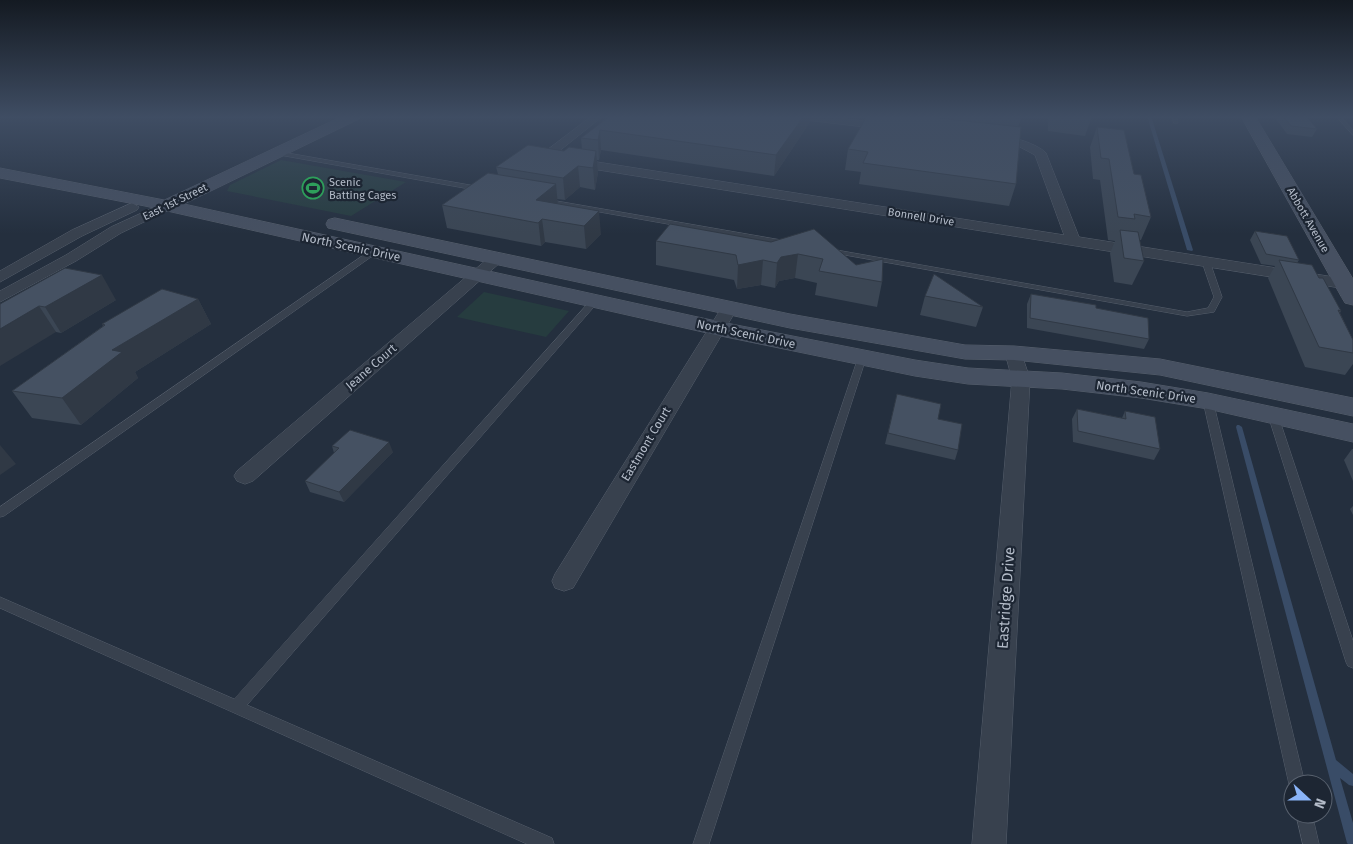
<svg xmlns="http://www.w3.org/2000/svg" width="1353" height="844" font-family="'Fira Sans',sans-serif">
	<rect width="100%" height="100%" fill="#242f3e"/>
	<path fill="#263c3f" d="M281,160l125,22 -55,34 -124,-25 3,-6z
		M484,292l85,19 -23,26 -89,-20z"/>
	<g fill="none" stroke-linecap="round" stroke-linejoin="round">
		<path fill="#394c67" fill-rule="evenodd" d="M1147,116h4l42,134 -1,1 -5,-1z
			M1237,425h2l3,2 94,333 17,14v12l-4,-1 -9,-7 13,45v21h-5l-1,-1 -111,-416z"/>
		<g stroke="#565f6c" stroke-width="1">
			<path id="lane" d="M1172,116h4l2,7h-4z
				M1336,116h4l13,14v5z
				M276,151l205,36 3,2 -3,2 -207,-37 -1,-1z
				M545,199l242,42 4,2 -4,2 -244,-43 -1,-1z
				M825,248l362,64 21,-4 6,-11 -12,-35 4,-2 4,2 12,35 -8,15 -27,4 -359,-64h-3z
				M371,250h6l1,2 -374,264 -4,1v-10z
				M592,299h3l4,2 -352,404 305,133 2,6h-27l-527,-236v-11l234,102z
				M862,355l4,3 -157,486h-16l165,-486z
				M1208,398l5,3 92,383h-12v6l-4,-6 -86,-383z
				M1273,412l5,3 75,226v27l-5,-2 -2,-4 -78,-247z
				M1296,814h16l7,30h-16z"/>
		</g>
		<g stroke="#565f6c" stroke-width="1">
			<path id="street" d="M592,116h11l-45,36 7,5 499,78 -29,-80 -17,-9 -25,-3 -6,-3c11,-10 50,3 59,13l33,84 274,43v10l-792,-126 -4,-2 -12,-10 2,-2z
				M793,116h28l69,8 5,3 -5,3 -92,-11z
				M166,202l5,1 2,3 -2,3 -50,24 -45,28 -76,41v-11l66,-36 45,-28z
				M132,203l7,4 -2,3 -55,26 -82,46v-11l72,-41z
				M497,254l5,1 2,3 -2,3 -249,220 -8,3 -8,-3 -3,-5 3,-5 255,-216z
				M730,302l6,2 2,3 -165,281 -9,3 -9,-3 -3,-7 3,-7 167,-267 2,-3z
				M1014,348l6,1 10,30 -24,465h-34l40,-465 -7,-26 3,-4z"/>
		</g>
		<g stroke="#565f6c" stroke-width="1">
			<path id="secondary" d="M343,116h18l-2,3 -175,85 532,117 199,39 53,8 94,5 79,9 67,11 145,31v18l-145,-33 -67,-11 -79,-9 -94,-5 -53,-8 -199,-41 -571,-129 -145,-28v-10l164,32z
				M1241,116h14l98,163v26l-8,-2 -3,-5z
				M335,218l455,96 175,31 49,1 146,13 193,39v18l-193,-41 -146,-15 -49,-1 -175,-31 -462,-100 -2,-4 2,-4z"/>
		</g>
		<use href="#lane" fill="#38414e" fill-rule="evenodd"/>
		<use href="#street" fill="#38414e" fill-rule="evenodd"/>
		<use href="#secondary" fill="#465061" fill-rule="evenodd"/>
	</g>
	<path fill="#3b4654" d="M610,116l200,6 -36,54 -173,-26 -2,10h-2l1,12 -3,18 -15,-3 -15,13 -8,-1 1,5 43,30 -15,15 -41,-7 -4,4 -94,-18 -5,-23 56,-31 -2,-7 68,-16 18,-2 -1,-11z
		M873,116h149l-4,11 -2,57 -7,22 -150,-22 2,-12 -16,-2 3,-21z
		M1048,116h44l-7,20 -37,-5z
		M1274,116h32l11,13 -5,8 -25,-3z
		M1097,127l37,47 17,43 -10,23h-2l5,21 -12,24 -18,-3 -4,-29 5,-12 -7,-1 -8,-60 -7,-1 -3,-32z
		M1255,231l44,29 -2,3 22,15 22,33 -1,2 13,27v24l-8,11 -40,-8 -37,-89 7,-12 -14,-2 -11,-24z
		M656,241l115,1 85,23 26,17 -5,25 -62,-12 2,-12 -22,-5 -16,3 -4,7 -14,-3 -24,4 -3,-9 -78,-15z
		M1031,294l65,14 53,31 -5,10 -117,-21v-24z
		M925,296l58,11 -7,20 -56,-12z
		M198,299l13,25 -76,48 3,6 -57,47 -49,-7 -20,-27 91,-65 -1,-2z
		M116,300l-55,33 -5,-1 -56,-28z
		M897,394l41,25 20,31 -3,10 -70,-16z
		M1077,409l45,9 3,-7 35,38 -6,11 -81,-18 -1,-23z
		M332,446l61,6 -49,50 -34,-10 -5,-11 29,-28z
		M1352,449h1v32l-9,-21z
		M1353,506v9l-3,-6z"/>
	<path fill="#303945" d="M804,116h7l-1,6 -36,54 2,-21z
		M600,130l1,20 -2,10 -1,-20z
		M596,151l2,21 -3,18 -2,-22z
		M578,166l2,21 -15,13 -2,-22z
		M556,184l2,22 -16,13 3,23 -4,4 -5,-46z
		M599,211l2,23 -15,15 -2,-23z
		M798,254l-3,24 -16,3 -4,7 2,-25 4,-6z
		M763,260l-2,25 -24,4 1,-24z
		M102,275l14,25 -55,33 -16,-26z
		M198,299l13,25 -76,48 3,6 -57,47 -19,-27 50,-48z
		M39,306l17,26 -56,34v-37z
		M389,442l4,10 -49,50 -5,-10z
		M0,445l16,19 -16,11z"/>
	<path fill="#455162" stroke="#303945" d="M610,116h194l-28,39 -176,-25 -2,10 -17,-2z
		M867,116h52l102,11 -5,57 -153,-21 5,-11 -20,-3z
		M1002,116h20l-1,2z
		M1283,116h23l11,13 -26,-3z
		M1097,127l27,3 10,44 7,1 10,42 -17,-3 1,5 -17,-2 -9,-58 -8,-1z
		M528,145l36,6 5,-4 27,4 -3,17 -15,-2 -15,12 -67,-11z
		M488,173l68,11 -20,16 63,11 -15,15 -42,-7 -4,4 -96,-18z
		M670,224l101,18 43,-13 42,36 27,-6 -1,23 -63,-11 4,-12 -25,-5 -17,3 -4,6 -14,-3 -25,5 -2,-10 -80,-14z
		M1120,230l18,2 6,29 -20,-3z
		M1255,231l32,5 12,24 -33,-6z
		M1279,260l33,5 7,13h4l18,33 -3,-1 15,30v13l-34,-6z
		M65,268l37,7 -57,32 -6,-1 -39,23v-25z
		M934,274l49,33 -58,-11z
		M162,289l36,10 -86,51 10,2 -60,46 -50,-7 93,-66 -3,-1z
		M1031,294l65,11v3l52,10 1,21 -119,-21z
		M897,394l44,10 -3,15 24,5 -4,26 -70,-17z
		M1077,409l49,10 -1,-8 30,6 5,32 -82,-18z
		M350,430l39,12 -50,50 -34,-11 34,-33 -7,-2z"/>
	<linearGradient id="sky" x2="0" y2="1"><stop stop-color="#141a22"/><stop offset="0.5" stop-color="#3f4d63"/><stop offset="1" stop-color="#3f4d63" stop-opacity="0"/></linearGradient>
	<rect width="1353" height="234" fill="url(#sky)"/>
	<defs>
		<g id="stadium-ring" transform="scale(1.125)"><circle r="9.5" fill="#1d2633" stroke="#2e9e5b" stroke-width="1.5"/><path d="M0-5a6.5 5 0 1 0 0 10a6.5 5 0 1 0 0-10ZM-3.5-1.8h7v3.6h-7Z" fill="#2e9e5b"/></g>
	</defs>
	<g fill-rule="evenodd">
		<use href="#stadium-ring" x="313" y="188"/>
	</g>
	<g text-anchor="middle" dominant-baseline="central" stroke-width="4.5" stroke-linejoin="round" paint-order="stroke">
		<g font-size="11" fill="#b4bcc9" stroke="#1d2633" text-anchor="start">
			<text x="329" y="182">Scenic<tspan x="329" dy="13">Batting Cages</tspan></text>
		</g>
		<g font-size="11" fill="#b4bcc9" stroke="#1d2633">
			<text transform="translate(175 202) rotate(-26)">East 1st Street</text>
			<text transform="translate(921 217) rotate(9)">Bonnell Drive</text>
			<text transform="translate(1308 220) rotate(60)">Abbott Avenue</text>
		</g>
		<g font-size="12" fill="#b4bcc9" stroke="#1d2633">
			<text transform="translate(351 247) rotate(12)">North Scenic Drive</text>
			<text transform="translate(746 334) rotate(12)">North Scenic Drive</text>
			<text transform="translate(371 367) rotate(-41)">Jeane Court</text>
			<text transform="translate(1146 392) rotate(8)">North Scenic Drive</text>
			<text transform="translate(646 444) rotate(-59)">Eastmont Court</text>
		</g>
		<g font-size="15" fill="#b4bcc9" stroke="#1d2633">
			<text transform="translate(1006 598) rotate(-86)">Eastridge Drive</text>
		</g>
	</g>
	<g transform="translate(1308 799) rotate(111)"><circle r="24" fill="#1d2633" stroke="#59626f"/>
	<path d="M0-4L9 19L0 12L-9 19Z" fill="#8ab4f8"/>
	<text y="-8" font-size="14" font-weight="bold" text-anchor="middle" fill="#b4bcc9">N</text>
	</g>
</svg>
